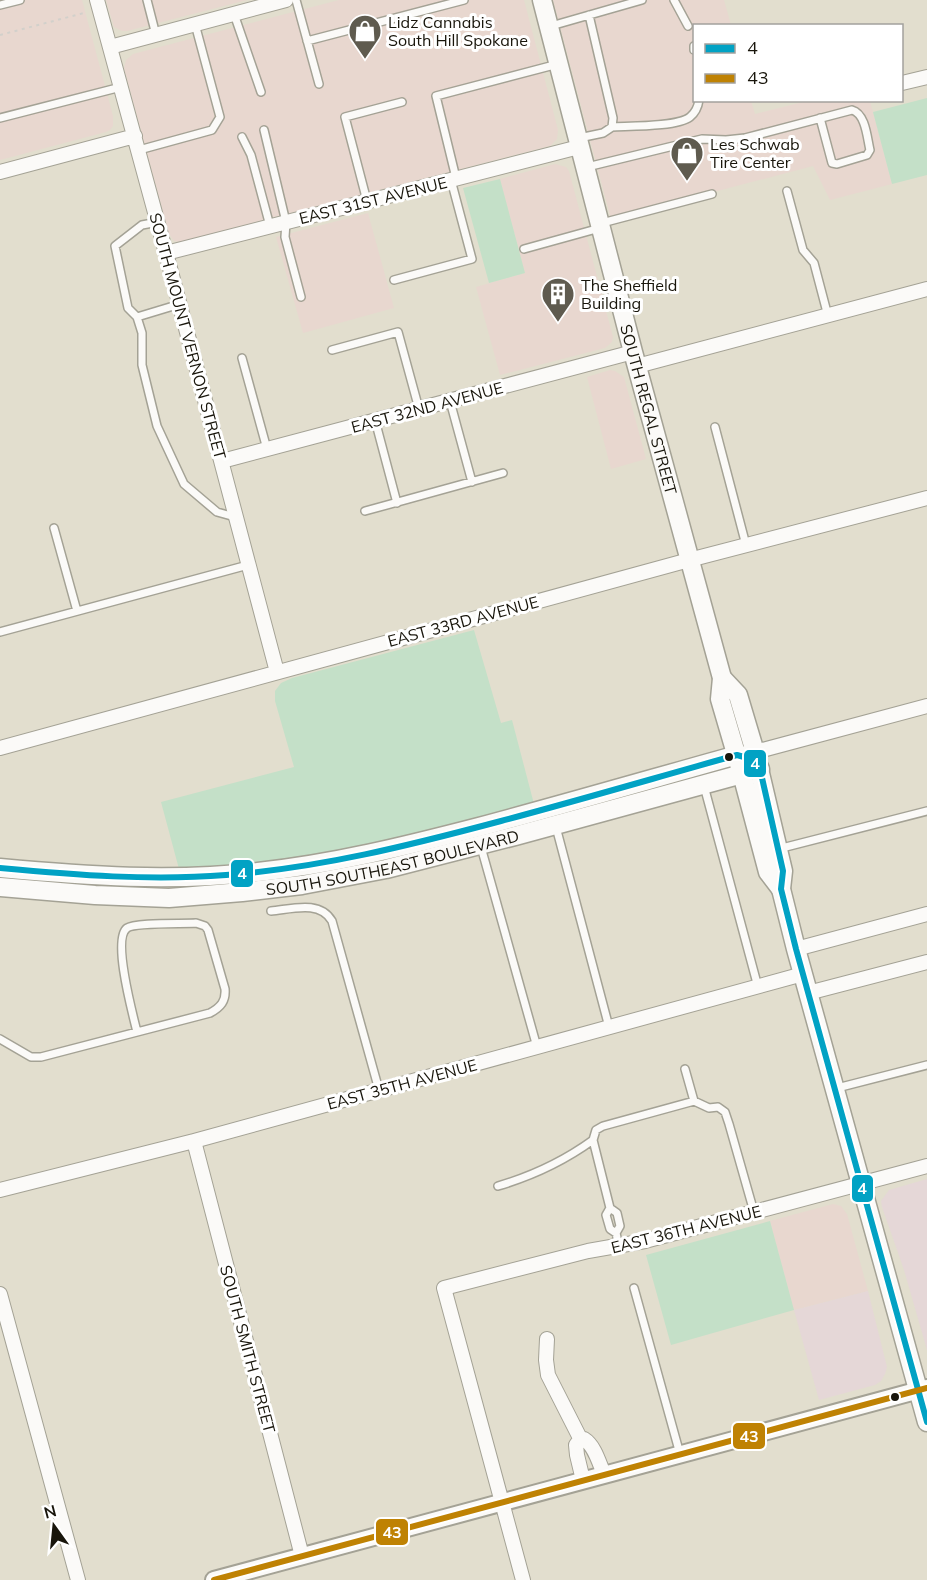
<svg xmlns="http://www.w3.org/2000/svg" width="927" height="1580" font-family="Mulish,sans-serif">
	<rect width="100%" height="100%" fill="#e2dece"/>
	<path fill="#e8d7cf" d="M0,0h82l31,116v10l-3,4 -4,2 -106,28z
		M106,0h141l-120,31h-5l-8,-4z
		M339,0h185l34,130 -1,9 -7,7 -371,96 -5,-1 -5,-7 -45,-166 2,-8 7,-6z
		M553,0h171l7,25 -37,1v74l57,1 4,13 52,-13h63l22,83 -62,16 -17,-34 -202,53z
		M555,164l11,3 3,4 44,166 -1,5 -7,6 -105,27 -24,-88 49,-14 -25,-94z
		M368,213l26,95 -91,25 -27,-96z
		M610,370l5,1 9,6 22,82 -35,10 -24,-92z
		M833,1204l8,2 6,8 21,77 -74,19 -24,-89z"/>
	<path fill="#e5d7d7" d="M927,1179v171l-23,-80 -22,-63 -1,-6 8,-11z
		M868,1291l19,76 -2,7 -4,7 -6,4 -56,15 -25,-90z"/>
	<path fill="#c4e0c8" d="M927,98v77l-35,9 -19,-72z
		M500,179l25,94 -36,10 -26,-95z
		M474,630l27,93 11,-3 22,84c-57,14 -115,30 -173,43 -60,12 -121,18 -182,22l-18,-67 133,-35 -19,-66v-10l6,-8 11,-5z
		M770,1221l24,89 -123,35 -25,-90z"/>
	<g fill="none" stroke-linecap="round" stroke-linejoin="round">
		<g stroke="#a4a295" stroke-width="10">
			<path id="service" d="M147,0l9,35
				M296,0l23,84
				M674,0l14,26
				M0,5l20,-5
				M234,14l27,78
				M551,26l91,-26
				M307,41l157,-41
				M694,46v4
				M0,118l121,-31
				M612,127c17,-1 65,0 78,-10 5,-4 8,-10 9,-17
				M264,130l22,92 -1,15 16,60
				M242,137l9,18 19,71
				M579,138l24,-5 9,-6 1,-9 -24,-103
				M139,150l73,-20 8,-13 -25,-93
				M587,167l115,-28 24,1 19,-2 107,-28c14,4 15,28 18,40l-3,5 -30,9 -5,-1 -12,-45
				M456,178l-20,-82 122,-32
				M787,191l16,59 11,13 14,53
				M367,201l-22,-84 57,-15
				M602,223l110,-29
				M524,249l76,-21
				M394,280l78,-21 -21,-79
				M180,304l-43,13 5,16v32l15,61 27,58 33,28 18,5
				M137,317l-9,-9 -13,-62 27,-21 16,-3
				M332,350l66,-18 21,77
				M242,358l25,91
				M450,401l22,81
				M375,420l22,83
				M715,427l31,118
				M365,511l138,-38
				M54,528l23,83
				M0,632l248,-67
				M704,786l54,201
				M556,827l53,200
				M481,847l56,200
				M778,849l149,-38
				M271,911c21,-2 49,-11 61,10l47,169
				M0,1039l31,18h10l169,-44c11,-6 16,-12 15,-24l-17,-59 -3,-4 -9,-3c-13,1 -61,-1 -69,5 -15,11 6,87 10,104
				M837,1088l90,-23
				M694,1101l15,7 9,-1 7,5 4,12 25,88
				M498,1186c34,-10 66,-25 95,-46
				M610,1208l7,5 3,13 -4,7 3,14
				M616,1233l-6,-4 -4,-14 4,-7 -17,-68 3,-10 7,-4 91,-25 -9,-32
				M634,1288l46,166"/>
		</g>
		<g stroke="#a4a295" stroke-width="16">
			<path id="minor" d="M97,0l69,253 111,419
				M110,47l176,-47
				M902,83l25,-6
				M0,172l135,-36
				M166,253l413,-106
				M637,366l290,-77
				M222,461l411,-109
				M0,748l689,-188 238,-62
				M755,752l172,-46
				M796,949l131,-35
				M808,993l119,-31
				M194,1141l108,415
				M0,1190l194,-49 609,-167
				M0,1294l78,286
				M547,1339l-1,21 2,15 33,65
				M583,1480l-6,-25 -1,-10 3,-4 5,-2c11,7 15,24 20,35
				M523,1580l-79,-292 144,-37 57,-10 282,-75"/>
		</g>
		<g stroke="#a4a295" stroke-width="20">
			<path id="tertiary" d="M214,1580l713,-192"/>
		</g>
		<g stroke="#a4a295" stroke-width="21">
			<g id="secondary">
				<path id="s1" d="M542,0l91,352 89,326 -2,21 22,75 26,98 13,17"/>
				<path d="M722,678l16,17 17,57 28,119 -2,18 15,60 131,473"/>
				<path d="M0,868c86,8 172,14 258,4 75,-8 148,-26 221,-45 86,-23 172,-48 258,-72 11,0 18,5 23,14"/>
				<path id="s2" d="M0,887l95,8 74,3 73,-6 60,-7 84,-16 129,-33 227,-62"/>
			</g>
		</g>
		<path stroke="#d2d0cb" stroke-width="2" stroke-dasharray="3 4.5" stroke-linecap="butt" d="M0,35l84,-22"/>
		<use href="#service" stroke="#fbfaf8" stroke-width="7"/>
		<use href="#minor" stroke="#fbfaf8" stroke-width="14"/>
		<use href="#tertiary" stroke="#fbfaf8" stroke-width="16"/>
		<use href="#secondary" stroke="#fbfaf8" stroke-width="18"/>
		<g stroke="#fff" stroke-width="10">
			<path id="bus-1" d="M0,868c75,7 151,13 226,7 94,-7 185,-30 275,-54 79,-21 157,-44 236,-66l14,4 9,10 23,102 -2,18 15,60 131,473"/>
		</g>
		<g stroke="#fff" stroke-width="10">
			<path id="bus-2" d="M214,1580l713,-192"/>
		</g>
		<use href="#bus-1" stroke="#01a2c4" stroke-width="6"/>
		<use href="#bus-2" stroke="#bf8203" stroke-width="6"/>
	</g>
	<defs>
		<g id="shop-pin" transform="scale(1.725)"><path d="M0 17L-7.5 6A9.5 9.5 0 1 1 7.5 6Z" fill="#5f5b4f" stroke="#fff"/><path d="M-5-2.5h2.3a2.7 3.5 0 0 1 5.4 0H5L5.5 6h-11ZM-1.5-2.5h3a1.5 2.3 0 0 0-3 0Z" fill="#fff"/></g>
		<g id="building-pin" transform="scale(1.725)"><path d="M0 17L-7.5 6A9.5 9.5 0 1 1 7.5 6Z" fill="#5f5b4f" stroke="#fff"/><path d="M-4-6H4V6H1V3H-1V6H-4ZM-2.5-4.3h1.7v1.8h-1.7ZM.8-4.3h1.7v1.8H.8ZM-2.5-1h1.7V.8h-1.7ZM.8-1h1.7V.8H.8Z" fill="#fff"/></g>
	</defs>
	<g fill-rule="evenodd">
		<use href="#shop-pin" x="365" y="31"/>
		<use href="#shop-pin" x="687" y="153"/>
		<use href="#building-pin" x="558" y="294"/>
	</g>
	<g fill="#18150b" stroke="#fff" stroke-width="2">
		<circle cx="729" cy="757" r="5"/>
		<circle cx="895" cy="1397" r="5"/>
	</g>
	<g text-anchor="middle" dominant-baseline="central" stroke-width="6" stroke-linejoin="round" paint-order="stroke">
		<g font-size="16" fill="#18150b" stroke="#fff" text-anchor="start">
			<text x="388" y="22">Lidz Cannabis<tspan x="388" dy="18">South Hill Spokane</tspan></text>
			<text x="710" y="144">Les Schwab<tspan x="710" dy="18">Tire Center</tspan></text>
			<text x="581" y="285">The Sheffield<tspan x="581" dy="18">Building</tspan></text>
		</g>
		<g font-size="16" fill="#18150b" stroke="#fff">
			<text transform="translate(373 200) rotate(-14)">EAST 31ST AVENUE</text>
			<text transform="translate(188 336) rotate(75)">SOUTH MOUNT VERNON STREET</text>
			<text transform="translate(427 407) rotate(-15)">EAST 32ND AVENUE</text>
			<text stroke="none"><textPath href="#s1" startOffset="423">SOUTH REGAL STREET</textPath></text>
			<text transform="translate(463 621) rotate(-15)">EAST 33RD AVENUE</text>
			<text stroke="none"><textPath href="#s2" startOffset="396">SOUTH SOUTHEAST BOULEVARD</textPath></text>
			<text transform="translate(402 1084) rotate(-15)">EAST 35TH AVENUE</text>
			<text transform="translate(686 1229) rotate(-14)">EAST 36TH AVENUE</text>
			<text transform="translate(248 1349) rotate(75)">SOUTH SMITH STREET</text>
		</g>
	</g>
	<g stroke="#fff" stroke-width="2">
		<rect x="743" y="749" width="24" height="29" rx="6" fill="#01a2c4"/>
		<rect x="230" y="859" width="24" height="29" rx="6" fill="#01a2c4"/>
		<rect x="851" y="1174" width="23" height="29" rx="6" fill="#01a2c4"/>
		<rect x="732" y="1422" width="34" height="28" rx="6" fill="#bf8203"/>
		<rect x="375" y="1518" width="34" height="28" rx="6" fill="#bf8203"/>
	</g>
	<g font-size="16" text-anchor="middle" font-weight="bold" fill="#fff">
		<text x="755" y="769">4</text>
		<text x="242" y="879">4</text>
		<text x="862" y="1194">4</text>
		<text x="749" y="1442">43</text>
		<text x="392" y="1538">43</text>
	</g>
	<rect x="693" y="24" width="210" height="78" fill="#ffffff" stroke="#a3a19d" stroke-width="1.5"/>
	<rect x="705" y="44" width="30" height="9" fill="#01a2c4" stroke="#a3a19d" stroke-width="1.5"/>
	<text x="747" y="54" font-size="18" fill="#18150b">4</text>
	<rect x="705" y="74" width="30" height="9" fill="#bf8203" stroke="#a3a19d" stroke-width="1.5"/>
	<text x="747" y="84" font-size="18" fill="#18150b">43</text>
	<g transform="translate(54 1526) rotate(345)" stroke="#ffffff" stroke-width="4.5" paint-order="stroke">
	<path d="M0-4.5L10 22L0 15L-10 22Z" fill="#18150b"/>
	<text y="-9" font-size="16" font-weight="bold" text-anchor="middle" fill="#18150b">N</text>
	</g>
</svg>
